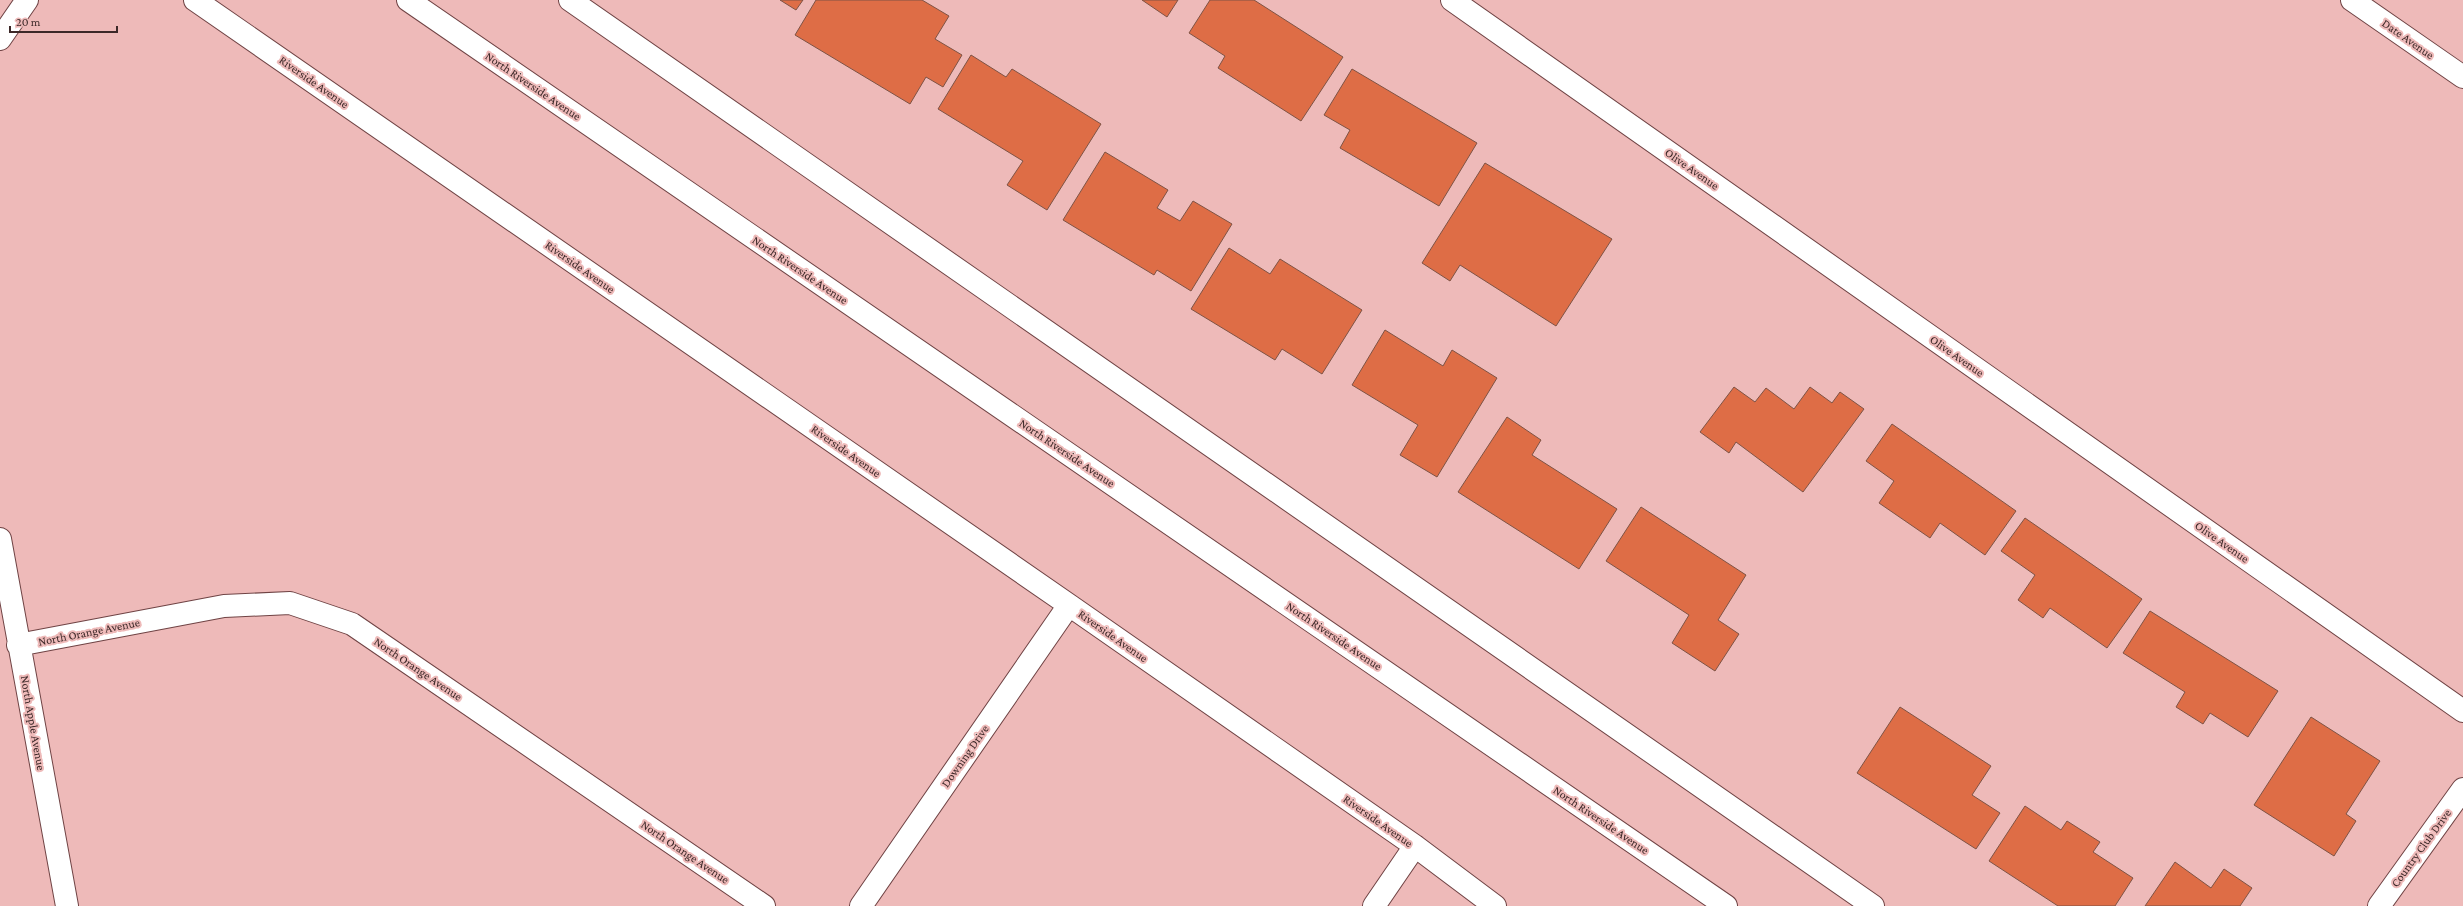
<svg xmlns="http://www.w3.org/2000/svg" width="2463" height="906" font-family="'Crimson Pro',serif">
	<rect width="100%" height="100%" fill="#eebab9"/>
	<path fill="#de6d46" stroke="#7e5345" d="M780,0h23l-7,10z
		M816,0h106l27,16 -14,23 27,16 -19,32 -17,-10 -16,27 -115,-69z
		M1142,0h36l-11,17z
		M1210,0h44l89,57 -42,64 -83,-53 7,-12 -36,-23z
		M971,55l35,22 6,-8 89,55 -54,86 -40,-25 16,-24 -85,-52z
		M1352,69l125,74 -38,63 -99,-58 10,-18 -26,-15z
		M1105,152l63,38 -11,18 23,13 13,-20 39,23 -41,67 -34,-21 -3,5 -91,-55z
		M1485,163l127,76 -56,87 -96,-61 -10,16 -28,-18z
		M1229,248l41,26 10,-15 82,51 -40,64 -40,-25 -7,11 -84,-51z
		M1385,330l58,36 9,-16 45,28 -60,99 -37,-22 18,-30 -66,-40z
		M1734,387l21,15 11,-14 28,21 16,-22 22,16 8,-11 24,17 -61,83 -67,-50 -7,11 -29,-21z
		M1507,417l34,23 -9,15 85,54 -38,60 -121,-77z
		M1892,424l124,87 -31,44 -45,-32 -10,15 -51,-35 15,-22 -28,-20z
		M1641,507l105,68 -28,45 21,14 -24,37 -43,-28 17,-28 -83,-54z
		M2025,518l117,81 -35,49 -57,-40 -7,10 -25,-18 17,-25 -34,-24z
		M2150,611l128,80 -30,46 -38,-24 -7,11 -27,-17 9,-15 -62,-39z
		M1900,707l91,59 -19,29 28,18 -24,36 -119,-76z
		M2311,717l69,44 -34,53 10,7 -22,35 -80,-51z
		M2025,806l36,24 6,-9 33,21 -7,10 40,26 -18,28h-57l-69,-45z
		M2175,862l36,26 13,-19 28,19 -12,18h-95z"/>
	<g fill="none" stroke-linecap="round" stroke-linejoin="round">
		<g stroke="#6f4344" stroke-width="24">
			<path id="street" d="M195,0l874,605 346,241 80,60
				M570,0l1303,906
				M1452,0l1011,711
				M2352,0l111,77
				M0,39l27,-39
				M0,539l67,367
				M18,645l206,-39 66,-3 62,21 412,282
				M861,906l208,-301
				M1374,906l41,-60"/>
		</g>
		<g stroke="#6f4344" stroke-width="24">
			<path id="secondary" d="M2379,906l84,-117"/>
		</g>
		<g stroke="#6f4344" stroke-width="24">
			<path id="primary" d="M408,0l1318,906"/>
		</g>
		<use href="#street" stroke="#fff" stroke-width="22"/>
		<use href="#secondary" stroke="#fff" stroke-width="22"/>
		<use href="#primary" stroke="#fff" stroke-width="22"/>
	</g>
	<g text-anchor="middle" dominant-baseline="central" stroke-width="4" stroke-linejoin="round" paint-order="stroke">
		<g font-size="12" fill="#3c2828" stroke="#eebab9">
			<text transform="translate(2408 39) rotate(35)">Date Avenue</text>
			<text transform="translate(314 82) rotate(35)">Riverside Avenue</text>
			<text transform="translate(533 86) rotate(34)">North Riverside Avenue</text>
			<text transform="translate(1692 169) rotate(35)">Olive Avenue</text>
			<text transform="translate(580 267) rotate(35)">Riverside Avenue</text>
			<text transform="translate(800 270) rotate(34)">North Riverside Avenue</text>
			<text transform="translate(1957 356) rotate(35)">Olive Avenue</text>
			<text transform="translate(846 451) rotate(35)">Riverside Avenue</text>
			<text transform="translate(1067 453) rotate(34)">North Riverside Avenue</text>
			<text transform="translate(2222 542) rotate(35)">Olive Avenue</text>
			<text transform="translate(89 632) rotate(-11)">North Orange Avenue</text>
			<text transform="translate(1113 636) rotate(35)">Riverside Avenue</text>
			<text transform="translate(1334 636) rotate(34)">North Riverside Avenue</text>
			<text transform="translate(418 669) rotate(34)">North Orange Avenue</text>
			<text transform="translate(33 723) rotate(80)">North Apple Avenue</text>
			<text transform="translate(965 756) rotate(-55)">Downing Drive</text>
			<text transform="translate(1601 820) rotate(34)">North Riverside Avenue</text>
			<text transform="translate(1378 821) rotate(35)">Riverside Avenue</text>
			<text transform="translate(2421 848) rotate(-54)">Country Club Drive</text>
			<text transform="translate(685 852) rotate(34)">North Orange Avenue</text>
		</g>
	</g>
	<path d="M10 26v6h107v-6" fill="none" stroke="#3c2828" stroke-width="2"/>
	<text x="16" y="26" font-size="12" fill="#3c2828" stroke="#eebab9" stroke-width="3" paint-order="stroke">20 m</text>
</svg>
